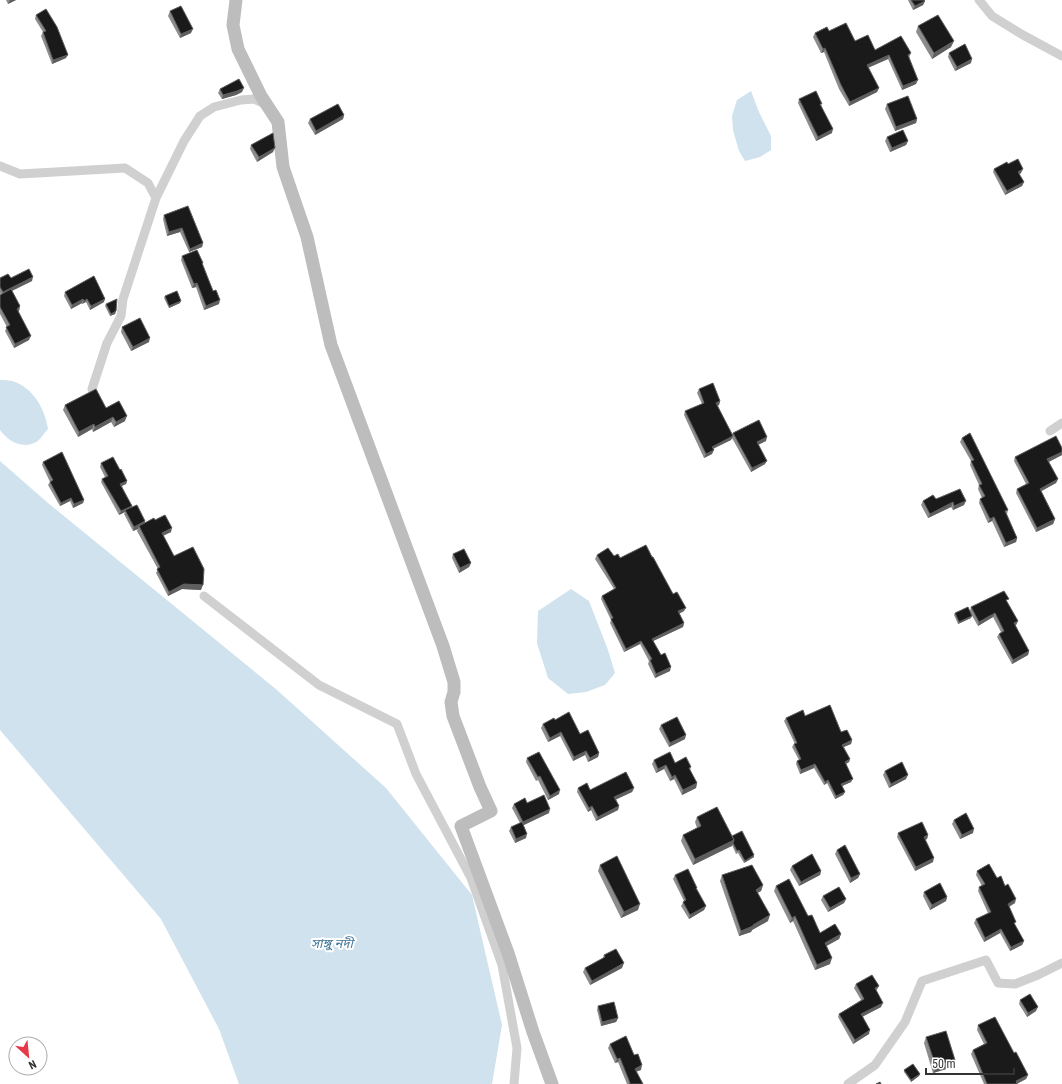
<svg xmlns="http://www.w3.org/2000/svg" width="1062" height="1084" font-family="'Roboto Condensed','Noto Sans Bengali',sans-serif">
	<rect width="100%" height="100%" fill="#fff"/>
	<path fill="#cfe2ee" d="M751,91l8,21 12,24v14l-11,7 -15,4 -6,-10 -6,-21 -1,-14 5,-16z
		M0,380c4,0 9,0 12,1 21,6 33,28 36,48 -4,4 -8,12 -14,14 -13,6 -27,-3 -34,-13z
		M0,461l48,42 229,187 109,98 86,107 30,130 -10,59h-253l-20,-55 -58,-110 -161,-189z
		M571,589l18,12 19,49 7,23 -10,12 -19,7 -18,2 -20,-16 -11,-35 1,-32z"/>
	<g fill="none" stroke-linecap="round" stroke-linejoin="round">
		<path stroke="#d0d0d0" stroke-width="9" d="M979,0l13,16 31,19 39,21
			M0,166l20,8 105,-6 23,15 8,15
			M92,389l15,-46 14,-27 2,-17 33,-101 28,-57 16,-25 14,-9 27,-7 13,-1 13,6
			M1050,431l12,-8
			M204,596l115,89 78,39 19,50 55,104 31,87 15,83 -3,36
			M848,1084l27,-19 30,-43 17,-41 64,-21 12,23 17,1 23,-9 24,-12"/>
		<path stroke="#bdbdbd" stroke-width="13" d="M236,0l-3,25 5,24 23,47 17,26 5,45 24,70 24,108 112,301 11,36v10l-3,10 2,14 27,71 11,24 -30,15 47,127 25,79 19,52"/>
	</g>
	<path fill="#8c8c8c" d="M6,0h10l-8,4z
		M908,0h16l1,1 -2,4 -10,5z
		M170,11l21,22 -11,5 -12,-22z
		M36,15l30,43 -14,6 -11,-28 2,-4 -8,-13z
		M918,26l33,21 -19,12 -16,-27z
		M829,31l26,10 20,9 36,3 -2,5 7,26 -14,6 -14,-31 -20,9 11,20 -2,4 -28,14 -10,-17 -15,-37 -3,1 -8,-16 2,-4z
		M949,53l22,10 -16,8 -7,-14z
		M220,89l22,3 -6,3 -14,4 -4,-6z
		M799,99l22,6 11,28 -16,8 -18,-38z
		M887,104l30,15 -1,4 -21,8 -10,-22z
		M344,115l-1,4 -28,16 -7,-12 2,-4z
		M887,137l21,4 -2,4 -16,7 -5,-11z
		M251,145l22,7 -16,10 -7,-13z
		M1008,164l13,9 -2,1 5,8 -2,4 -17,9 -12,-23 1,-3z
		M164,215l39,28 -1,4 -13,5 -9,-20 -13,4 -4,-17z
		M182,256l21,7 -1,2 17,39 -15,6 -8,-23 -4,1 -11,-28z
		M0,278h11l21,3 -20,10 8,15 -1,5h-1l11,29 -15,8 -9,-17 2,-4 -7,-13v-19h1l-1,-2z
		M65,292l39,10 -14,8 -4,-8 -4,2v-1l-11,6 -7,-13z
		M165,296l15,7 -11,5 -5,-10z
		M106,304l10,7 -1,3 -5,2 -5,-10z
		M122,327l27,15 -18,9 -10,-19z
		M699,389l21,12 -1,4 -2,1 15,28 1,-1 33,8 -8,4 7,19 -14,8 -19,-34 -1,2 -18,9 -1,5 -8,4 -20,-43 1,-4 17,-7 -5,-11z
		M65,405l41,3 19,13 -11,6 -3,-5 -18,10 -1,-3 -14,8 -15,-27z
		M962,438l46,72 -1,4 10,24 -1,4 -12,5 -12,-26 -4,2 -9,-20 1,-4 2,-1 -4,-9 1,-4 -9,-20 1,-4 -11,-19z
		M1062,448v7l-13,7 9,17 -2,4 -15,8 14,28 -2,5 -17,8 -20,-39 1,-4 9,-5 -12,-23 1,-4z
		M43,462l41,38 -1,3 -10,5 -3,-7 -10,5 -12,-21 2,-3 -8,-17z
		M101,463l19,7 7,11 -1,3 -4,2 9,21 14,14 -1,2 11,-3 16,12 -8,4 11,20 27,34 -19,-1 -14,7 -12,-23 2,-4 -21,-38 1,-2 -5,2 -9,-17 1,-2 -6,3 -18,-33 1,-3 3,-2 -5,-10z
		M936,499l28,6 -11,5 -2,-3 -23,11 -7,-13 2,-4z
		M453,554l18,9 -2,4 -10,6 -7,-15z
		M597,555l17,1 6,2 32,-1 21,37 11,17 -5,2 5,10 -1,4 -30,14 17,30 -15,7 -7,-14 1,-3 -9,-17 -16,8 -14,-29 1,-3 -10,-21 1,-3 12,-7 -19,-30z
		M1007,602l11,19 -2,4 -1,1 14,25 -1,4 -16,9 -15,-27 2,-3 2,-2 -8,-15 -15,9 -7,-12v4l-13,6 -4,-9 1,-2 15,-2 1,-4z
		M805,716l36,16 11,8 -1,4 -7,3 6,12 -1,3 -3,2 5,18 -9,4 3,6 -2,3 -8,4 -8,-16 -3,2 -10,-17 -14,6 -4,-10 1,-3 2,-1 -7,-13 2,-3h1l-11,-23 2,-3z
		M555,720l25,14 19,19 -1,4 -10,5 -3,-7 -12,6 -13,-25 -12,6 -7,-14 2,-4z
		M661,725l24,14 -16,8 -10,-18z
		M527,758l32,36 -11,6 -10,-20 -2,1 -10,-19z
		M654,760l21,3 16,4 -1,3 7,13 -1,5 -14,7 -8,-16 -4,2 -6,-12 -8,4 -4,-9z
		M885,771l21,8 -17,9 -6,-13z
		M578,788l12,2 44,-2 -2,4 -16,7 3,7 -1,4 -22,11 -5,-11 -3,2 -11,-20z
		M527,803l22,10 -26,12 3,13 -11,5 -6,-12 2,-4 9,-4 -8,-15 2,-4z
		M697,817l35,19 22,19v2l-10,6 -6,-10 -2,1 -4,-9 -39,20 -12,-24 2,-6 14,-7 -2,-6z
		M954,820l19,13 -13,6 -8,-15z
		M898,833l30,2 -1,4 -2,1 8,22 -18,9 -18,-34z
		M837,850l23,24 -2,4 -8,5 -15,-29z
		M600,865l38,45 -17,8 -23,-47z
		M792,866l29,5 -1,4 -21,11 -9,-16z
		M977,871l20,7 8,8 10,17 -6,4 6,18 9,16 -2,4 -12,6 -10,-18 -16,9 -10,-19 2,-4 12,-6 -10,-22 1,-4 3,-1 -6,-11z
		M675,875l21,14 10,17 -2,4 -15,9 -8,-13 3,-5 -11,-22z
		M722,875l41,10 -2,6 -4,2 11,28 -16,9 -1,2 -12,4 -19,-55z
		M776,886l32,30 12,17 21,1 -2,5 -13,7 4,18 -15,6 -22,-49 -3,2 -16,-32z
		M924,892l23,5 -1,4 -16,9 -7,-14z
		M823,896l23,3 -2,4 -16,9 -7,-12z
		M604,955l18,13 -32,17 -7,-13 2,-4 18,-10z
		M856,984l23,2 -2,3 -1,1 5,17 -18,9 6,18 -16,10 -15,-27 1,-3 22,-14 -7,-12z
		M1020,1000l16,11 -9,6 -8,-13z
		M598,1006l20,12 -2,4 -15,4 -4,-16z
		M978,1025l36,28 14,22 -2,4 -9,5h-33l-13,-30 2,-4 11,-6 -7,-14z
		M926,1037l29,23 -2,7 -20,6 -9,-30z
		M610,1044l31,26 -5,1 7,13h-16l-9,-22 -3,1 -7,-15z
		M904,1070l16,4 -1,2 -8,6 -7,-10z"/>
	<path fill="#5f5f5f" d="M10,0h6l-8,4z
		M925,1l-2,4 -10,5 2,-4z
		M193,29l-2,4 -11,5 1,-4z
		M954,41l-3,6 -19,12 2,-6z
		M825,48l-1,4 -3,1 2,-4z
		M68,55l-2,3 -14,6 1,-4z
		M889,55l-1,4 -23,10 2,-4z
		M972,59l-1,4 -16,8 2,-4z
		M918,80l-2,4 -14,6 1,-4z
		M244,88l-2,4 -6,3 -14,4 1,-4z
		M879,88l-2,4 -28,14 1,-4z
		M344,115l-1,4 -28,16 1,-4z
		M917,119l-1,4 -21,8 1,-4z
		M833,129l-1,4 -16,8 2,-4z
		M908,141l-2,4 -16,7 2,-4z
		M275,148l-2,4 -16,10 2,-5z
		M1023,169l-2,4 -4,3 1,-4z
		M1024,182l-2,4 -17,9 2,-4z
		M182,228l-2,4 -13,4 2,-4z
		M203,243l-1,4 -13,5 1,-3z
		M33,277l-1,4 -31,15 2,-4z
		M197,283l-1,4 -4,1 2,-4z
		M83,299l-1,4 -11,6 1,-4z
		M87,299l-1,3 -4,2 2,-3z
		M105,299l-1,3 -14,8 1,-4z
		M220,300l-1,4 -15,6 2,-4z
		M181,301l-1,2 -11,5v-2z
		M20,306l-1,5 -4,2 2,-4z
		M116,311l-1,3 -5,2 1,-2z
		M31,336l-2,4 -15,8 1,-4z
		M150,338l-1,4 -18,9 2,-4z
		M720,401l-1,4 -4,2 1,-4z
		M127,416l-2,5 -11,6 2,-5z
		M113,417l-2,5 -18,10 2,-5z
		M94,424l-2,5 -14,8 1,-5z
		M733,436l-2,4 -21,10 2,-3z
		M767,437l-1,4 -11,5 2,-4z
		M714,450l-2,4 -8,4 2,-4z
		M1062,452v3l-16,8 1,-4z
		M767,461l-2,3 -14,8 1,-4z
		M1058,479l-2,4 -18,10 2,-4z
		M127,481l-1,3 -7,3 1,-3z
		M71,498l-1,3 -10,5 1,-3z
		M84,500l-1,3 -10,5 1,-4z
		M966,501l-2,4 -11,5 1,-4z
		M953,502l-2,5 -23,11 2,-4z
		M132,506l-1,3 -6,1v2l-6,3 2,-4z
		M994,517l-2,4 -4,2 2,-4z
		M1055,519l-2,5 -17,8 1,-4z
		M145,521l-1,4 -5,1 -1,3 -5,2 1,-4z
		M172,528l-1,4 -11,5 2,-4z
		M1017,538l-1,4 -12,5 2,-4z
		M471,563l-2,4 -10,6 1,-5z
		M184,584l19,1 -2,5 -19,-1 -14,7 1,-4z
		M686,608l-2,3 -7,4 1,-4z
		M995,613l-2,4 -15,9 1,-4z
		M972,616l-1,2 -13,6 1,-2z
		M1018,621l-2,4 -4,2 2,-4z
		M684,623l-1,4 -32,15 1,-3z
		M641,641l-1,3 -16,8 2,-3z
		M1029,651l-1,4 -16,9 1,-4z
		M671,667l-1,4 -15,7 1,-4z
		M561,732l-1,4 -12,6 2,-4z
		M686,735l-1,4 -16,8 1,-4z
		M852,740l-1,4 -10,4 1,-3z
		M586,751l-1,4 -12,6 1,-4z
		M599,753l-1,4 -10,5 2,-4z
		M850,759l-1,3 -5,3 1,-3z
		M815,764l-1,4 -14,6 1,-4z
		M666,765l-2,4 -8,4 2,-4z
		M675,775l-1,4 -4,2 2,-4z
		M908,775l-2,4 -17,9 2,-4z
		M853,779l-2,3 -11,5 1,-3z
		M828,780l-1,3 -3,2 1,-3z
		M697,783l-1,5 -14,7 1,-5z
		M634,788l-2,4 -19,9 1,-4z
		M560,790l-1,4 -11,6 2,-4z
		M845,792l-2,3 -8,4 1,-3z
		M592,806l-1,4 -3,2 1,-4z
		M619,806l-1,4 -22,11 2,-4z
		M550,809l-1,4 -27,13 1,-4z
		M974,829l-1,4 -13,6 2,-4z
		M527,834l-1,4 -11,5 1,-4z
		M928,835l-1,4 -5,2 2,-4z
		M734,840l-2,6 -39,19 2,-6z
		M754,855v2l-10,6 1,-2z
		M934,858l-1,4 -18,9 1,-4z
		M821,871l-1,4 -21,11 2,-4z
		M860,874l-2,4 -8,5 1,-5z
		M763,885l-2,6 -7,4 2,-5z
		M947,897l-1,4 -16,9 2,-5z
		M846,899l-2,4 -16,9 2,-4z
		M1016,899l-1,4 -9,5 2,-4z
		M640,904l-2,6 -17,8 3,-6z
		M706,906l-2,4 -15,9 1,-4z
		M770,915l-2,6 -16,9 -1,2 -12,4 2,-5 12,-6z
		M795,916l-2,5 -3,2 2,-5z
		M1001,929l-1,4 -16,9 1,-4z
		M841,934l-2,5 -16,9 2,-5z
		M1024,941l-2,4 -12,6 1,-4z
		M832,958l-2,6 -15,6 2,-5z
		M624,963l-2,5 -32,17 2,-4z
		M879,986l-2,3 -3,3 1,-4z
		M883,1003l-2,4 -21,11 1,-4z
		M1038,1007l-2,4 -9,6 1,-4z
		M618,1018l-2,4 -15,4 1,-4z
		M870,1030l-1,4 -16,10 2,-4z
		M620,1058l-2,4 -3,1 2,-4z
		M955,1060l-2,7 -20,6 3,-6z
		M642,1065l-1,5 -8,3 2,-4z
		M920,1074l-1,2 -8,6v-2z
		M1028,1075l-2,4 -10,5v-3z"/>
	<path fill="#1a1a1a" stroke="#5f5f5f" d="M911,0h13l1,1 -10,5z
		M181,6l12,23 -12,5 -11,-23z
		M46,9l11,18 11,28 -15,5 -10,-28 3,-1 -10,-16z
		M938,15l16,26 -20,12 -16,-27z
		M846,23l9,18 13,-6 7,15 26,-14 10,17 -3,2 10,25 -15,6 -14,-31 -22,10 12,23 -29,14 -9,-17 -16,-37 -2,1 -8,-16 12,-6 2,4z
		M965,44l7,15 -15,8 -8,-14z
		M239,79l5,9 -7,3 -14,4 -3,-6z
		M816,91l6,13h-2l13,25 -15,8 -19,-38z
		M908,96l9,23 -21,8 -9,-23z
		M338,104l6,11 -28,16 -6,-12z
		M903,130l5,11 -16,7 -5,-11z
		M273,133l2,15 -16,9 -8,-12z
		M1018,159l5,10 -5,3 6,10 -17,9 -13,-22 13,-7 1,2z
		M188,206l15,37 -13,6 -8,-21 -13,4 -5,-17z
		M197,250l6,13h-1l11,28 3,-1 4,10 -14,6 -9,-23 -3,1 -12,-28z
		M29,269l4,8 -30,15 -3,-5v-9l8,-4 3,4z
		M94,276l11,23 -14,7 -4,-7 -3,2 -1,-2 -11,6 -7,-13z
		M11,289l9,17 -3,3 14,27 -16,8 -9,-17 4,-2 -10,-18v-12z
		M177,291l4,10 -12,5 -4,-10z
		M117,299l-1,12 -5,3 -5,-10z
		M140,318l10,20 -17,9 -11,-20z
		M713,383l7,18 -4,2 17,33 -21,11 2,3 -8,4 -21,-43 19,-8 -5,-14z
		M96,389l10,19 13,-7 8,15 -11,6 -3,-5 -18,10 -1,-3 -15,8 -14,-27z
		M759,420l8,17 -10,5 10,19 -15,7 -19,-35z
		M970,433l38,77 -3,1 12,27 -11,5 -12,-26 -4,2 -10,-20 5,-3 -6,-11 3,-1 -11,-23 3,-1 -12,-22z
		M1056,436l6,12v4l-15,7 11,20 -18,10 15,30 -18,9 -20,-39 12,-6 -14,-26z
		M62,452l22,48 -10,4 -3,-6 -10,5 -11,-21 3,-2 -10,-18z
		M113,457l7,13 1,-1 6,12 -7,3 12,22 -11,5 -19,-32 6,-3 -7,-13z
		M960,489l6,12 -12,5 -1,-4 -23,12 -7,-13 10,-6 3,4z
		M137,505l8,16 -11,6 -9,-17z
		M165,515l7,13 -10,5 12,23 19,-9 11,22 -1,16 -19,-1 -15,8 -12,-23 3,-2 -21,-41 15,-8 1,2z
		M646,545l6,12h1l20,37 4,-2 9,16 -8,3 6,12 -32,16 9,16 4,-2 6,14 -15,7 -6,-14 2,-1 -11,-18 -15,8 -15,-30 2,-1 -11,-22 14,-8 -19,-33 11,-7 6,8 4,-2 2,4z
		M464,549l7,14 -11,5 -7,-14z
		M1004,591l5,8 -3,1 12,21 -4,2 15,28 -16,9 -14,-26 5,-3 -9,-18 -16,9 -8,-15z
		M968,607l4,9 -13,6 -4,-9z
		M830,705l11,27 6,-2 5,10 -10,5 8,14 -5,3 8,17 -12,5 4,8 -9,4 -8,-16 -3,2 -10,-18 -14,6 -4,-9 4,-2 -7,-15 3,-1 -11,-25 17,-8 2,6z
		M569,712l11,22 8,-4 11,23 -9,5 -4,-7 -12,6 -13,-25 -11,6 -7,-14 11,-6 1,2z
		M677,717l9,18 -16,8 -9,-18z
		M539,752l21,38 -10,6 -10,-20 -2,1 -11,-19z
		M670,752l5,11 11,-6 5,10 -2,1 8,15 -14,7 -8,-15 -3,2 -6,-12 -8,4 -4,-9z
		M902,762l6,13 -17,9 -6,-13z
		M626,772l8,16 -20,9 5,9 -21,11 -6,-11 -3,2 -11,-20 9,-5 3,7z
		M544,795l6,14 -27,13 -9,-18 11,-6 2,5z
		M717,807l17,33 -39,19 -12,-24 18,-9 -4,-9z
		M966,813l8,16 -12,6 -8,-15z
		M522,822l5,12 -11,5 -5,-12z
		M922,822l6,13 -4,2 10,21 -18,9 -18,-34z
		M742,831l12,24 -9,6 -6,-11 -2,1 -4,-8 1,-3 -2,-4z
		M845,845l15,29 -9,4 -14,-28z
		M812,854l9,17 -20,11 -9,-16z
		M617,856l23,48 -16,8 -24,-47z
		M989,864l8,14 4,-2 4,10 3,-2 8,15 -8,5 8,18 -2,1 10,18 -13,6 -10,-18 -16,9 -9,-19 15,-7 -12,-25 6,-3 -8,-13z
		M752,865l11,20 -7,5 14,25 -17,10v1l-12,5 -19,-56z
		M688,869l9,19h-1l10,18 -16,9 -7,-13 3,-2 -11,-25z
		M789,879l19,37 4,-1 8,18 15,-9 6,10 -16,9 7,15 -15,7 -22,-49 -3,2 -16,-32z
		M940,883l7,14 -15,8 -8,-13z
		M839,887l7,12 -16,9 -7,-12z
		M616,949l8,14 -32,18 -7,-13 20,-11 -1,-2z
		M872,975l7,11 -4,2 8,15 -22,11 9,16 -15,10 -16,-26 25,-15 -8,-15z
		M1030,994l8,13 -10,6 -8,-13z
		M614,1002l4,16 -16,4 -4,-16z
		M995,1017l19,36 2,-1 12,23 -12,6 1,3h-30l-14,-34 14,-7 -9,-18z
		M946,1031l9,29 -19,7 -10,-30z
		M626,1036l8,19 4,-1 4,11 -7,4 8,15h-14l1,-1 -10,-25 -3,1 -7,-15z
		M913,1064l7,10 -9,6 -7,-10z
		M880,1082l1,2h-5z"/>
	<g text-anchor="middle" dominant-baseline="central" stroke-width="4" stroke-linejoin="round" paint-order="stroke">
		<g font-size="13" font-style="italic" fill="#3f7597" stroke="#fff">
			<text x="332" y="943">সাঙ্গু নদী</text>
		</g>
	</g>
	<g transform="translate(28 1056) rotate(153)"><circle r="19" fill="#ffffff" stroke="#adadad"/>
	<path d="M0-3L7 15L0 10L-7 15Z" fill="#e63946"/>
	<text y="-6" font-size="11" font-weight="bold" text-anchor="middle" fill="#333333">N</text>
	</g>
	<path d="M926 1068v6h88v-6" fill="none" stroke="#333333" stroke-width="2"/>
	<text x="932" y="1068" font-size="12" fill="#333333" stroke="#ffffff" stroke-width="3" paint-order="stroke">50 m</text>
</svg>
